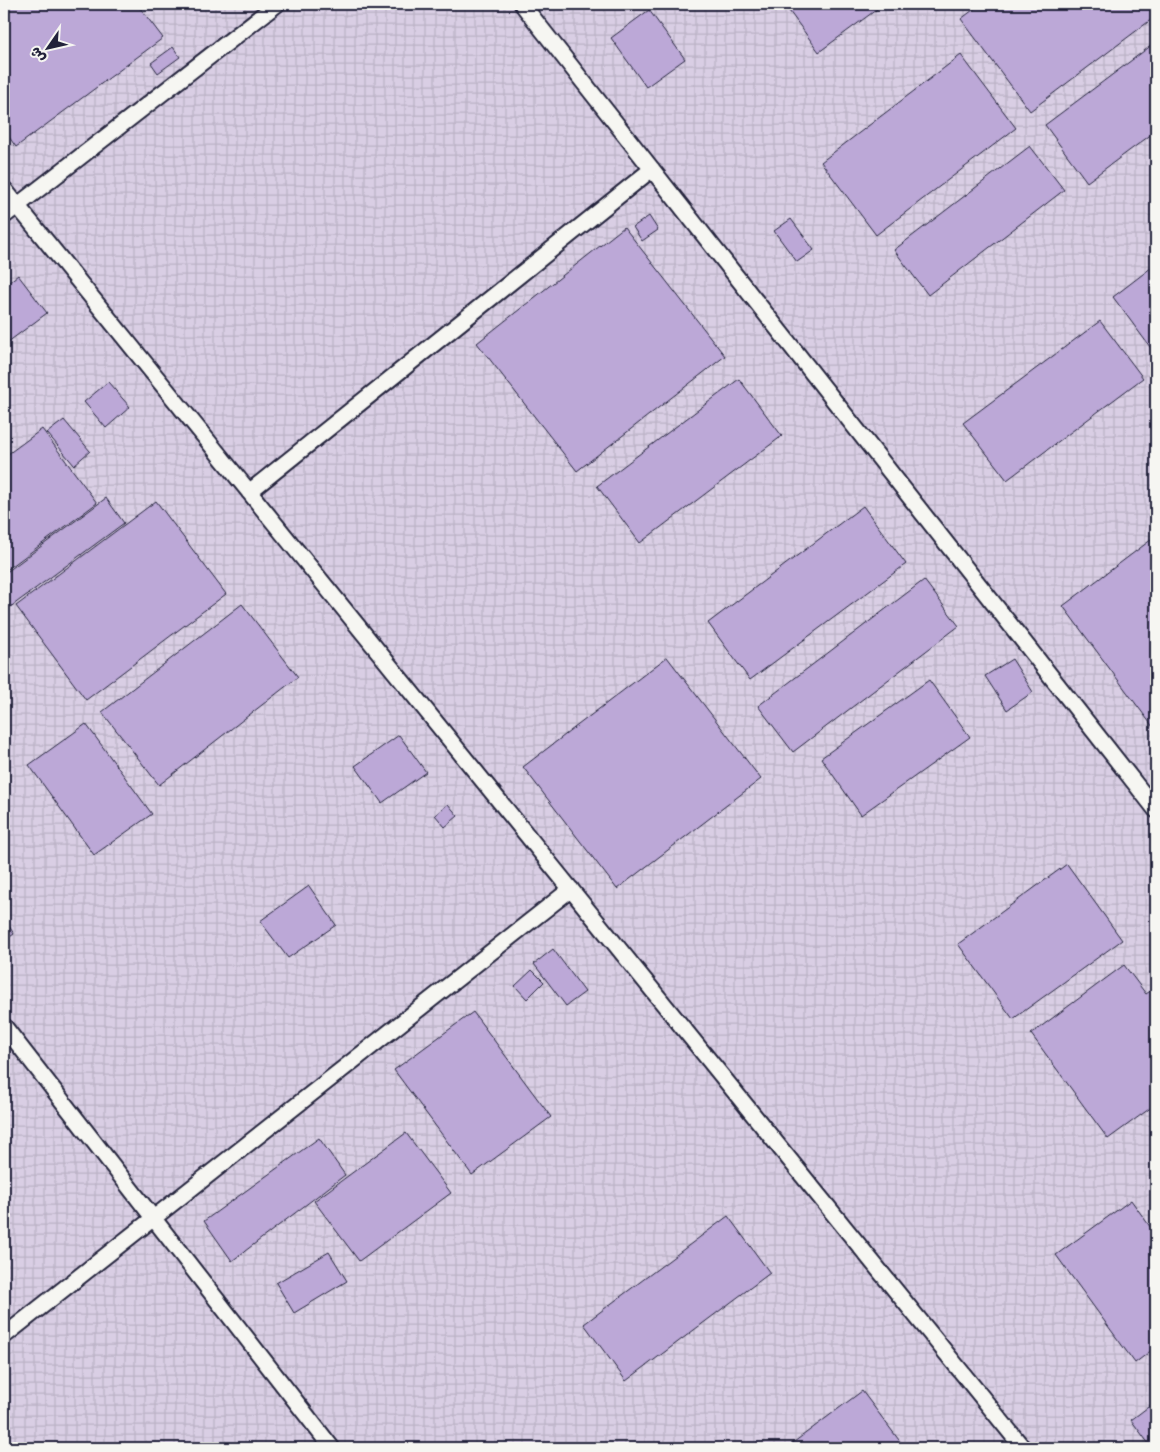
<svg xmlns="http://www.w3.org/2000/svg" width="1160" height="1452" font-family="Itim,'Playpen Sans Arabic',sans-serif">
	<defs>
		<pattern id="industrial-grid" width="8" height="8" patternUnits="userSpaceOnUse" patternTransform="scale(1.25)"><rect width="8" height="8" fill="#d9cee4"/><path d="M0 4h8M4 0v8" fill="none" stroke="#bab1c4"/></pattern>
	</defs>
	<rect width="100%" height="100%" fill="#e5dfea"/>
	<filter id="ink" filterUnits="userSpaceOnUse"><feTurbulence type="fractalNoise" baseFrequency=".02" numOctaves="2"/><feDisplacementMap in="SourceGraphic" scale="10" xChannelSelector="R" yChannelSelector="G"/><feConvolveMatrix kernelMatrix="1 2 1 2 8 2 1 2 1" color-interpolation-filters="sRGB"/></filter>
	<g filter="url(#ink)">
		<path fill="url(#industrial-grid)" d="M4,4h1152v1444h-1152z"/>
		<path fill="#bca8d7" stroke="#22223b" d="M4,4h133l26,34 -147,109 -12,-17z
			M784,4h100l-65,48z
			M981,4h175v12l-126,95 -69,-92z
			M649,10l36,49 -39,28 -35,-49z
			M1156,42v89l-69,51 -42,-57z
			M173,47l7,10 -22,16 -7,-10z
			M961,55l55,73 -140,107 -55,-73z
			M1030,146l34,44 -136,105 -34,-45z
			M649,216l9,14 -16,11 -9,-14z
			M791,219l23,31 -17,12 -23,-31z
			M624,227l101,129 -148,115 -100,-128z
			M1156,264v91l-43,-58z
			M18,275l29,38 -43,32v-59z
			M1100,321l43,57 -136,102 -44,-57z
			M739,379l43,57 -142,107 -43,-57z
			M108,382l22,25 -24,21 -22,-26z
			M64,420l26,31 -16,14 -27,-32z
			M42,429l55,74 -93,69v-115z
			M106,498l18,25 -119,88 -1,-2v-35z
			M156,501l70,93 -140,106 -70,-94z
			M863,506l43,58 -156,116 -42,-57z
			M1156,536v195l-93,-125z
			M924,580l35,46 -166,126 -35,-46z
			M242,604l56,73 -139,108 -57,-73z
			M667,657l94,122 -144,110 -94,-122z
			M1012,659l21,33 -26,18 -22,-34z
			M929,680l41,57 -109,78 -40,-57z
			M86,724l66,90 -58,41 -65,-90z
			M399,735l27,37 -44,31 -27,-37z
			M448,804l10,12 -13,11 -10,-12z
			M1067,864l55,76 -109,79 -55,-75z
			M309,886l27,39 -48,33 -28,-37z
			M4,918l10,16 -10,7z
			M553,949l32,43 -19,14 -32,-42z
			M1124,965l22,29 10,-7v117l-48,35 -77,-105z
			M532,970l12,12 -17,17 -12,-13z
			M473,1012l78,105 -79,58 -78,-105z
			M406,1133l45,60 -92,68 -45,-60z
			M319,1138l26,37 -113,86 -28,-40z
			M1131,1200l25,35v112l-21,16 -79,-108z
			M728,1216l42,57 -144,108 -42,-57z
			M329,1252l18,29 -53,32 -18,-30z
			M862,1391l43,57h-119z
			M1156,1401v47h-4l-21,-28z"/>
		<g fill="none" stroke-linecap="round" stroke-linejoin="round">
			<g stroke="#22223b" stroke-width="19">
				<path id="lane" d="M522,4l634,806
					M4,189l1019,1259
					M4,216l273,-212
					M249,492l403,-323
					M4,1026l328,422
					M4,1336l567,-447"/>
			</g>
			<use href="#lane" stroke="#f6f6f2" stroke-width="15"/>
		</g>
	</g>
	<rect width="1160" height="1452" fill="none" stroke="#f6f6f2" stroke-width="20"/>
	<rect x="10" y="10" width="1140" height="1432" fill="none" stroke="#22223b" stroke-width="2" filter="url(#ink)"/>
	<g transform="translate(48 48) rotate(236)" stroke="#f6f6f2" stroke-width="4" paint-order="stroke">
	<path d="M0-4L9 19L0 12L-9 19Z" fill="#22223b"/>
	<text y="-8" font-size="14" font-weight="bold" text-anchor="middle" fill="#22223b">ش</text>
	</g>
</svg>
